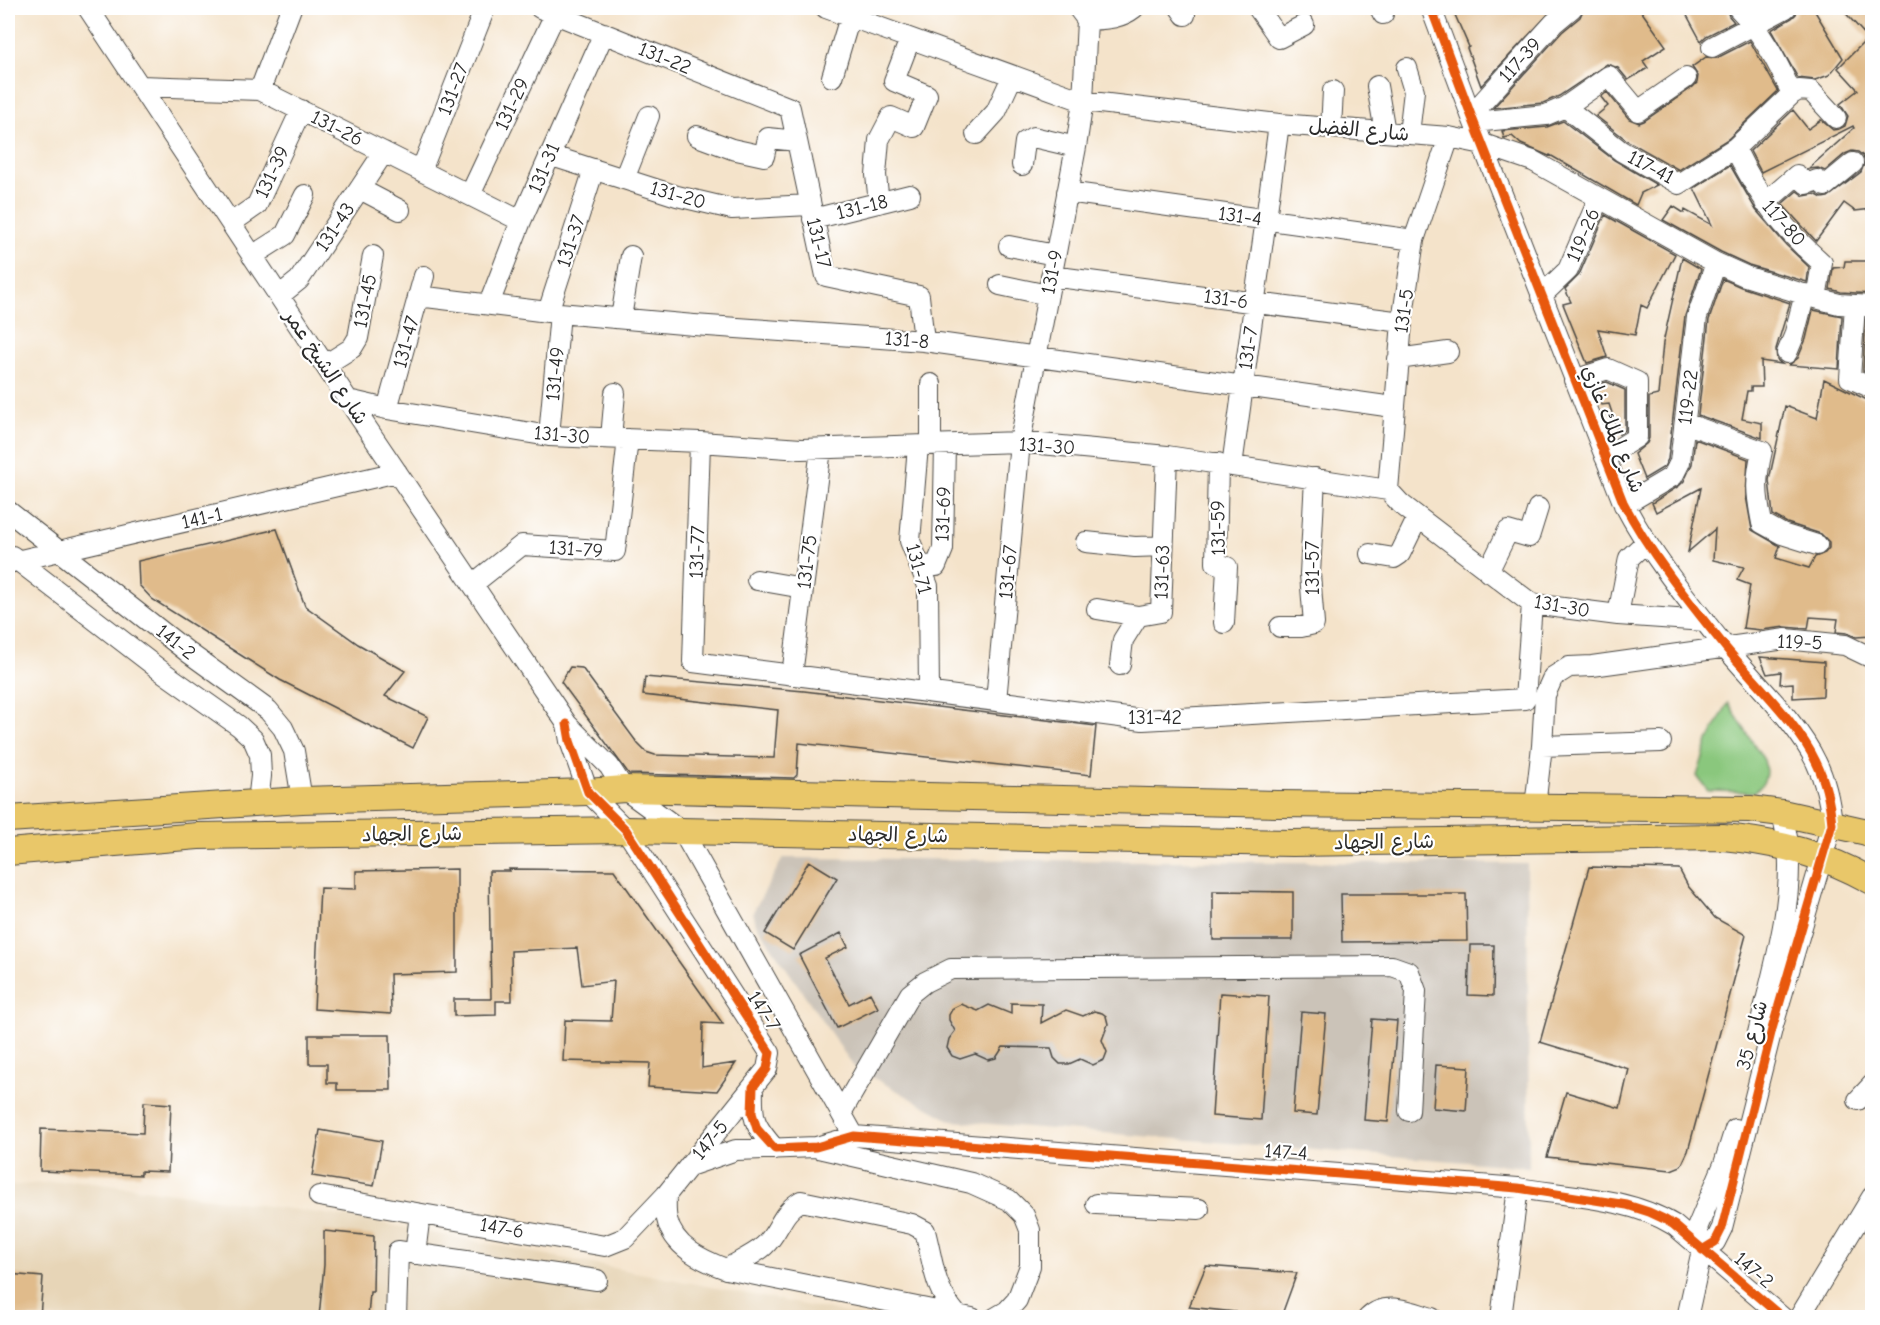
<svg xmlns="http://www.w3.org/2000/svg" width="1880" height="1325" font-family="'Comic Neue','Playpen Sans Arabic',sans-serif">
	<rect width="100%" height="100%" fill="#fff"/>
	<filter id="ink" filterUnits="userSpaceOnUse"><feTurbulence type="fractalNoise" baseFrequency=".0167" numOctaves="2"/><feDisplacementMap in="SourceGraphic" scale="12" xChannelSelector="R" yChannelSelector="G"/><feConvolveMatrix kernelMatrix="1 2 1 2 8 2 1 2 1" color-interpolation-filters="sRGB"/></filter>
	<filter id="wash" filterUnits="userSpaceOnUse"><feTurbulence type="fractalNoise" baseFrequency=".008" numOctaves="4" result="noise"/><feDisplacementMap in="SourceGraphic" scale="24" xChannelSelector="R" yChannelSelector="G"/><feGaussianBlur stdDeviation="1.35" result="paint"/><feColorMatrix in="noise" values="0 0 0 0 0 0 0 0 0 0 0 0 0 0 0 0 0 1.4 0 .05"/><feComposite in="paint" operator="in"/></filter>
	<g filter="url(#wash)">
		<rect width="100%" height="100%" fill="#f4e3ca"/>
		<path fill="#e7d5b7" d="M79,1180l282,39 505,98 -858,1v-132z"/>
		<path fill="#cbc3b8" d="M783,858l744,6 2,303 -577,-46 -98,-54 -98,-143 -3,-12z"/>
		<path fill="#8ac77d" stroke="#5a7954" stroke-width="1.5" d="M1728,703l36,57c4,14 2,24 -10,32l-46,-1 -11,-15 11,-35z"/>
		<g id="blocks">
			<path fill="#e0bb8b" d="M1452,8h102l-73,78 -14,-38 2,-1z
				M1584,8h55l27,38 -23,15 5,7 -20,12 -10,-12 -11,-4 -48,32 -16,7 -50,5 69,-76 18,-15z
				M1683,8h43l3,8 5,6 -28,14 -5,5z
				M1798,8h15l30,50 -14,17 -14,5 -17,-2 -27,-48 21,-12 4,-4z
				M1841,8h31v201l-17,2 -11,-8 -28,38 -34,-37 15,-13 7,5 11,-2 7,4 6,-1 33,-25 4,-10 -2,-6 -5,-4 -6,-1 -7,3 -20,17 -7,-3 -10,1 46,-41 -1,-2 -92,46 -11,-21 43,-41 15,19 13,-9 12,10 6,-1 6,-3 3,-10 -8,-12 18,-14 -20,-22 30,-30z
				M1750,41l28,50 -50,48 -49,31 -51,-29 -32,-25 12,-10 -7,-9 6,-5 22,27 10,4 5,-2 49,-34 4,-4 1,-7 -6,-9 14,-10 11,1z
				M1563,121l51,39 43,25 -16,8 -5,12 -86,-50 -1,1 -28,-12 -9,-8 -8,2 -2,-7 45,-4z
				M1730,165l26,45 30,35 23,22 -2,15 -58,-17 -28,-13 -58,-32 10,-14 11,7 1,-3 27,15 -18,-37z
				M1605,215l70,39 -28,54 -6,-3 -6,30 -37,-6 9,28 -20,6 -24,-59 8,-2 -6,-13 14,-14z
				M1682,258l19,11 -16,47 -17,143 -4,8 -20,12 -10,-25 13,-11 2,-5v-41l9,-2 5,-52z
				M1845,261h27v33l-31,-2 -11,-3 3,-21 11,-1z
				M1723,279l18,8 49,16 -14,46 1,11 5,4 -21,-3 1,26h-11v4h-4l-5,28 20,4v15l-64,-23 11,-95z
				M1813,310l29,6 -3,53 -50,-4 9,-7 8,-19z
				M1866,318h6v54l-9,-1z
				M1824,379l41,20 7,1v236l-16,1 -9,-4 -11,-1 2,-13 -28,-2 -2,12 -23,-2 -24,3 -18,-2 7,-43 -13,-5 7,-13 -31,-7 2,-31 -27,23 13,-64 -45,24 -4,-9 27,-17 5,-5 8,-17 3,-25 53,20 -2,37 6,34 28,16 -4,12 33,10 6,-11 10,-4 4,-5v-6l-8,-8 -34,-11 -14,-8 -4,-35 16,-74 32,12z
				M1607,382l18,8v40l-6,4 -10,-30 -8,1 -5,-20z
				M277,529l28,77 53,38 47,27 -20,25 43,21 -15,31 -133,-68 -128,-81 -13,-14 -1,-24z
				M1760,657l64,5 -1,34 -30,2v-15l-13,1 1,-12 -14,2z
				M570,667l12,1 56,76 8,8 9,3 119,3 4,-48 -135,-15 2,-18 159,14 292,35 -5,49 -292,-32 -2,32 -3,3 -165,-4 -68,-92z
				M809,861l28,17 -44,72 -28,-17z
				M1589,867l90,2 9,17 27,32 31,17 -58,216 -7,15 -10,4 -124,-13 19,-65 54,16 9,-39 -89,-27z
				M457,869v103l-67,2 1,40 -77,-5 6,-121 36,1v-18z
				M509,869l105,1 109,154 -20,-1 -1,45 34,-5 -19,28 -69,-4 2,-24 -87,-2 2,-41 46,1 3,-40 -32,4 -5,-37 -66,3 1,50h-16v14l-42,1v-17h37l-2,-128h21z
				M1213,891l80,1v48h-80z
				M1341,894h125l1,47 -125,1z
				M841,933l7,14 -23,11 24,46 21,-11 8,15 -41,20 -38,-73z
				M1470,945h24l-1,51 -25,-1z
				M1220,993l49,3 -8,124 -49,-4z
				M1011,1003l31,1 -1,19 25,-13 17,6 11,-5 8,2 4,3 2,8 -6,16 5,12 -3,8 -11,5 -13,-6 -11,5h-9l-6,-6 -3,-10 -48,-1 -7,11 -8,2 -13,-6 -15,5 -8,-3 -5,-8 2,-9 6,-8 -6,-11v-5l4,-7 8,-4 17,7 11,-6 22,9z
				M1301,1012l25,2 -9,101 -24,-2z
				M1372,1019l25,2 -9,101 -24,-2z
				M309,1035h81l1,55h-54v-7h-10v-19h-18z
				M1436,1065l33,2 -3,44 -33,-3z
				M144,1102l27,2 -3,68 -27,-1v4l-101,-4 1,-42 102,4z
				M320,1130l62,11 -8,45 -62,-10z
				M324,1231l50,5 -1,56h-3l-2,25h-49l5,-52z
				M1206,1266l91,7 -16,44 -92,-10z
				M8,1274l35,3 -3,40h-32z"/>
		</g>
	</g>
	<g filter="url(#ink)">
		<use href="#blocks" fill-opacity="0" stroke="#494743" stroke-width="1.5"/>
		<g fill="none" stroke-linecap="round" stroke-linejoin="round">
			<g stroke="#494743" stroke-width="22">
				<path id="minor" d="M88,8l260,392 219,324 42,42 15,23 59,43 171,304
					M540,8l250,100 36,168 93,20 5,45
					M826,8l257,93 196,23 170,13 34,7 50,17 183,102 29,13 71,22 23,6 33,2
					M1180,8l5,7
					M1258,8l21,30 25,-13
					M1380,8l3,6
					M1431,8l40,107 152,387c27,52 66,100 103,146 28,34 72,75 90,114 10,20 14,40 16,62l-60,205 -50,199 -7,14 -13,8
					M1738,8c24,24 40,55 54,86
					M1087,20c18,-1 33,-1 47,-12
					M1712,47l74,-39
					M1407,68l7,23 -5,43
					M832,77l18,-60
					M140,86l120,4 261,131
					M1377,86l8,46
					M260,90l31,-82
					M1565,107l44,-31 29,35 48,-33
					M1471,115l83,-92 18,-15
					M1474,122l72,-7 19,-8 56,44 58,33 56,-36 57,-54 7,-4 12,1 25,27
					M1331,128l2,-37
					M976,134l20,-22 16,-35
					M697,136l35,13 32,7 4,-18 29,3
					M1735,148c23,48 47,80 87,115l-6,35
					M549,155l128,41 55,13 78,-4
					M1022,165l3,-23 8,-5 43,10
					M421,171l64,-163
					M624,179l25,-63
					M360,189l40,21
					M1067,192l347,48
					M470,195l85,-181
					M879,203l-3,-28 3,-35 12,-23 23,10 13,-32 -33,-14 16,-42
					M1765,203l32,-28 10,9 10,-4 8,6 28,-23
					M813,219l97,-24
					M231,223l26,-18 44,-95
					M1009,246l46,9
					M252,256l33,-21 20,-40
					M1051,276l351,46
					M1000,285l48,10
					M279,296l20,-16 85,-128
					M418,296l130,16 146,13 230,16 469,66
					M1541,296l27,-26 31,-72
					M489,304l32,-83 83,-188
					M1855,305l-5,73 22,10
					M548,312l46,-143
					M621,318l10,-62
					M1787,353l7,-17 11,-42
					M1398,359l50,-7
					M325,365l27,-17 6,-10 15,-82
					M1574,380l34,-11 29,13v55l-32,20
					M348,400l39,9 162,27 151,6 101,7 219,-7 147,14 221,34 13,14 131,100 86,11 87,6
					M387,409l37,-133
					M1685,423l77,28c-7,30 -6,42 0,72l20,11 35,11
					M549,436l11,-123
					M611,438l4,-45
					M700,442l-7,220 450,58 382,-21 7,-95
					M931,445v-61
					M918,446l-8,95 18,45 1,106
					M1218,463l-2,100 11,4 -3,56
					M1232,466l47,-342
					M1388,490l14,-168 12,-82 35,-103
					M1624,505l49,-29 7,-14 17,-145 19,-54
					M8,511l181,142 79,57 15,18 11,23 8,49
					M1086,542l49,5 28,-1
					M1370,554l24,4 6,-4 18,-37
					M12,556l148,114 79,56 14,13 7,16 1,21 -3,26
					M8,563l389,-91
					M919,565l17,1 7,-17 2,-104
					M1488,572l20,-41 21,6 9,-29
					M757,580l46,8
					M473,584l49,-39 93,6 13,-112
					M1097,609l41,7
					M1618,615l11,-57 17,-16
					M1280,627h21l13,-3 -4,-50 5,-96
					M1120,665l3,-25 15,-24 23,-4 6,-156
					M792,675l29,-226
					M996,701l24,-259 56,-295 7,-46 4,-81 -9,-12
					M1542,746l119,-4
					M1535,807l7,-61 3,-51 8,-18 16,-10 23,-1 194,-27 59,6 27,13
					M1758,1033c14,-59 36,-128 30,-188 -1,-11 -4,-22 -6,-32
					M753,1087c-1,32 0,37 22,62
					M1858,1100l14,-15
					M841,1113l69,-119 15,-12 26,-13 441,-3 17,6 7,19 -7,120
					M818,1148l153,35 38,17 15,15 6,15v36l-13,34 -10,11 -12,7
					M689,1166l47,-16 80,-3 38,-11 664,52c51,8 112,10 156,37l109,93
					M666,1195c0,7 -1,16 1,24 6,28 35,41 59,50l246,49
					M319,1196l286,50 20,-8 41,-43 101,-126 3,-16 -144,-223 -38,-38 -18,-51 -3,-17
					M1096,1204l103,5
					M415,1254l5,-40
					M726,1269c12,-7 28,-14 38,-23 16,-14 16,-33 37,-45l111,23 13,7c9,34 8,56 32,84
					M396,1318l2,-67 199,29
					M1368,1318c18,-18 43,-6 64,0
					M1501,1318l17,-130
					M1687,1318l15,-68 -5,-22 27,-64 11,-35
					M1799,1318l73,-121"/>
			</g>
			<g stroke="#494743" stroke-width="28">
				<path id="major" d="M8,819l294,-19 286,-8 36,-3 654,15 472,5 32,4 85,19 5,3
					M8,852l190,-16 428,-6 666,13 431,-6c55,5 100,17 149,44"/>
			</g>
			<path stroke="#494743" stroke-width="3" stroke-dasharray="4.5 4.5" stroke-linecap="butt" d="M688,12l2,-4"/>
			<use href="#minor" stroke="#fff" stroke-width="20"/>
			<use href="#major" stroke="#e9c769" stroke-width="26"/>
			<g stroke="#fff" stroke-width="13">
				<path id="cycleway" d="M1431,8l40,107 152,387c27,52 66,100 103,146 28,34 72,75 90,114 10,20 14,40 16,62l-60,205 -50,199 -7,14 -13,8
					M567,724l3,17 18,51 38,38 144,223 -3,16 -14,18 -1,26 5,16 18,20 41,-2 38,-11 664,52 109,17 22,7 15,7 10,6 109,93"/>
			</g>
			<use href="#cycleway" stroke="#e8590c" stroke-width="9"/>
		</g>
	</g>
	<g text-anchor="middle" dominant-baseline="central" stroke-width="4.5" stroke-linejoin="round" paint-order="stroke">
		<g font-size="20" fill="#2b2b2b" stroke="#fff">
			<text transform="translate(665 58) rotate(22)">131-22</text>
			<text transform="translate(1520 60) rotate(-48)">117-39</text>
			<text transform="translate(453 89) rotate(-69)">131-27</text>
			<text transform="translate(512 104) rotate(-65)">131-29</text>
			<text transform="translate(337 128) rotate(27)">131-26</text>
			<text transform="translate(1359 130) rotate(5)">شارع الفضل</text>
			<text transform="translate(1651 167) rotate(28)">117-41</text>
			<text transform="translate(544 168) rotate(-67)">131-31</text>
			<text transform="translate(272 172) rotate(-65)">131-39</text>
			<text transform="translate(678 195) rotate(16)">131-20</text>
			<text transform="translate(862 207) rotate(-14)">131-18</text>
			<text transform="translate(1240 216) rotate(8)">131-4</text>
			<text transform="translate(1784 223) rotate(49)">117-80</text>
			<text transform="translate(335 227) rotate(-56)">131-43</text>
			<text transform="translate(1583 235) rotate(-67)">119-26</text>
			<text transform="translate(571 241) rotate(-72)">131-37</text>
			<text transform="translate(819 243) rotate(76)">131-17</text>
			<text transform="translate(1052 272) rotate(-79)">131-9</text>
			<text transform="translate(1226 299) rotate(8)">131-6</text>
			<text transform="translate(365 301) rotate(-79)">131-45</text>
			<text transform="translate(1404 311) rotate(-82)">131-5</text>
			<text transform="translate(907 340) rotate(5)">131-8</text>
			<text transform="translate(406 342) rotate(-75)">131-47</text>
			<text transform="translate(1248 348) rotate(-82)">131-7</text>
			<text transform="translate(326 367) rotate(56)">شارع الشيخ عمر</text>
			<text transform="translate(555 374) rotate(-85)">131-49</text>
			<text transform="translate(1688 397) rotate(-83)">119-22</text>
			<text transform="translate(1613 429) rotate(68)">شارع الملك غازي</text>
			<text transform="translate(562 435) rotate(5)">131-30</text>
			<text transform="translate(1047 446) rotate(4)">131-30</text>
			<text transform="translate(943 514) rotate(-88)">131-69</text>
			<text transform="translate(202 518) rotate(-13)">141-1</text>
			<text transform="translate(1218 528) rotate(-91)">131-59</text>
			<text transform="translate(576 549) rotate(4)">131-79</text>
			<text transform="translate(697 552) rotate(-88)">131-77</text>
			<text transform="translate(807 562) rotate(-83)">131-75</text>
			<text transform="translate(1312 568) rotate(-90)">131-57</text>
			<text transform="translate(919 569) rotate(75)">131-71</text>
			<text transform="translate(1008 572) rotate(-85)">131-67</text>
			<text transform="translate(1162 572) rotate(-88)">131-63</text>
			<text transform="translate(1562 606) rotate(10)">131-30</text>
			<text transform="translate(176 642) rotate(38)">141-2</text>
			<text transform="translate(1800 642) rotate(2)">119-5</text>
			<text x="1155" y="717">131-42</text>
			<text transform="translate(412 834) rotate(-1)">شارع الجهاد</text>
			<text transform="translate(898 835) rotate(1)">شارع الجهاد</text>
			<text transform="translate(1384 842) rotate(-1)">شارع الجهاد</text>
			<text transform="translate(764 1011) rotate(57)">147-7</text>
			<text transform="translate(1752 1035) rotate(-75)">شارع 35</text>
			<text transform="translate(710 1140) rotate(-51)">147-5</text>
			<text transform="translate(1286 1152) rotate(4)">147-4</text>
			<text transform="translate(502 1228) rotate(10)">147-6</text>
			<text transform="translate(1754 1270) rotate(40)">147-2</text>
		</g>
	</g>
	<rect width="1880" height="1325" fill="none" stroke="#fff" stroke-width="30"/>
</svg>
